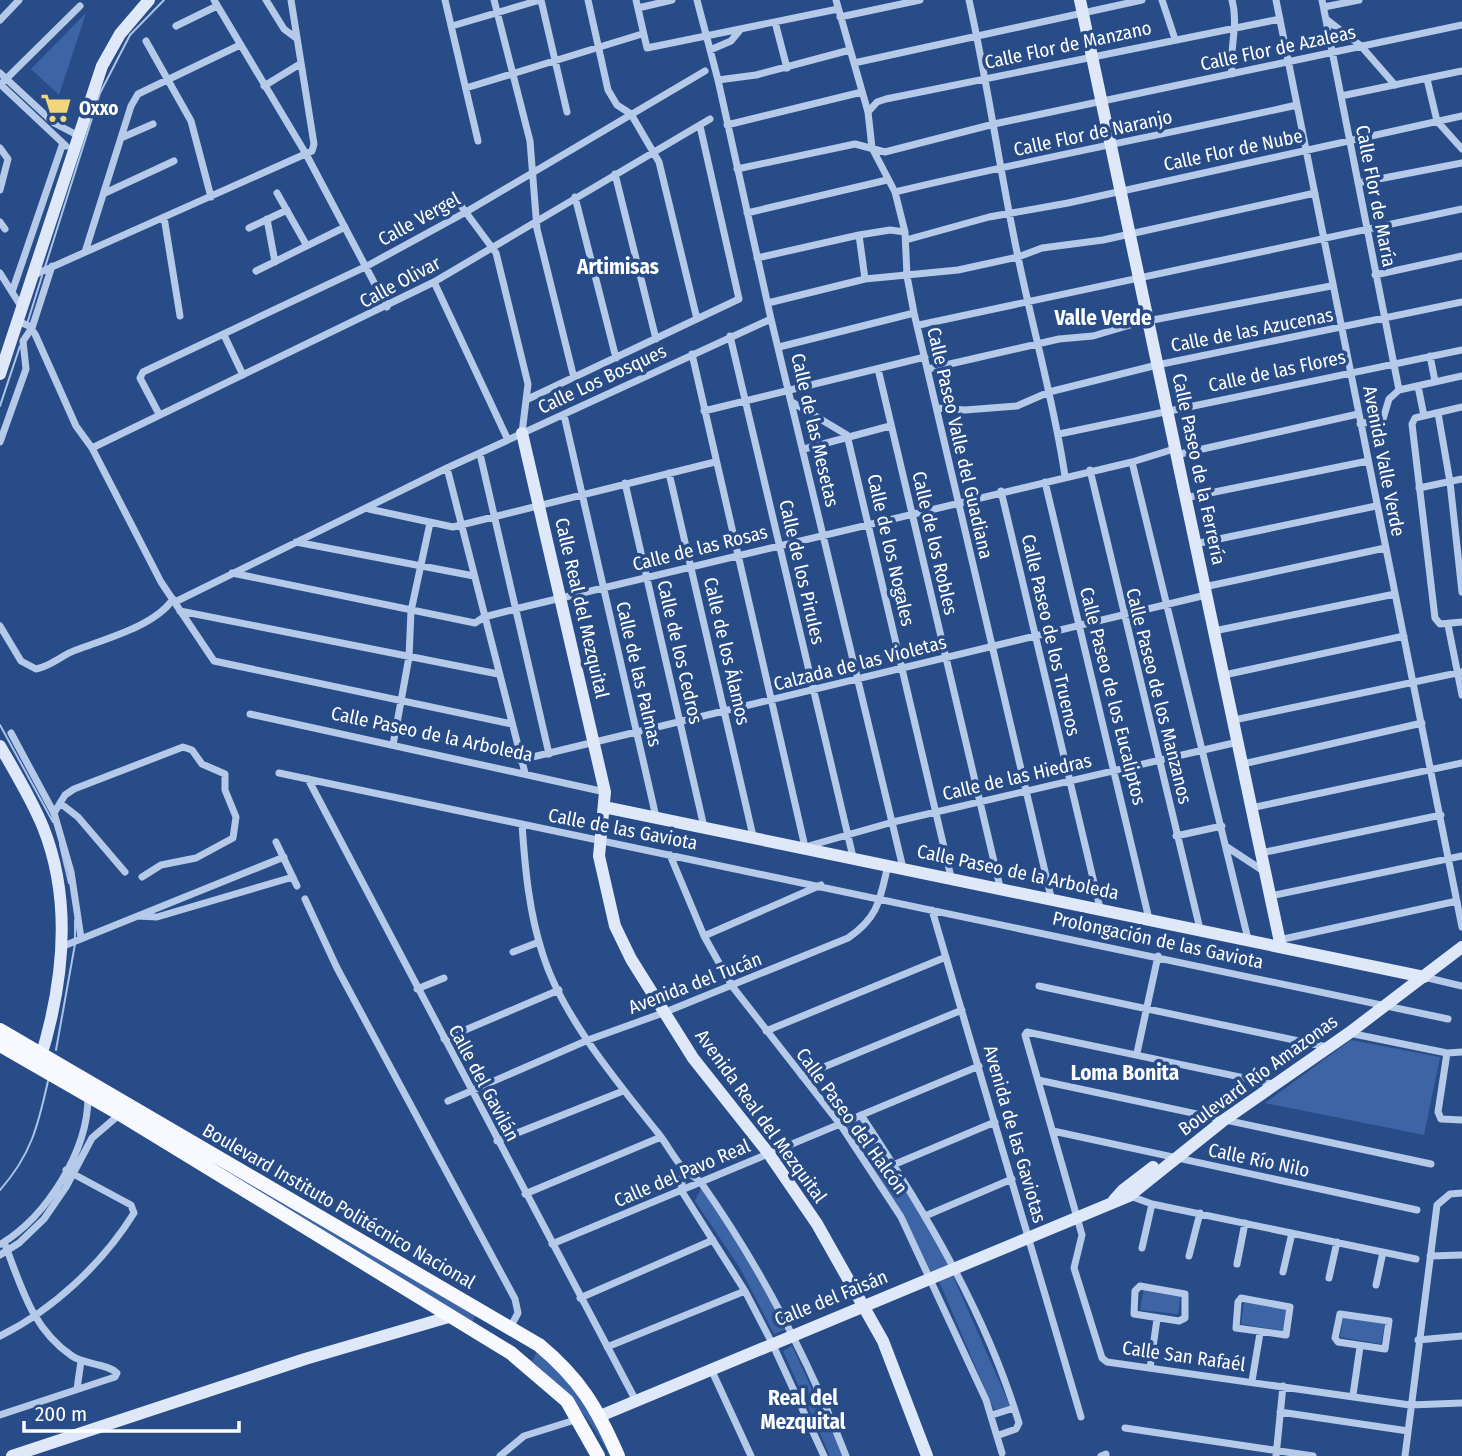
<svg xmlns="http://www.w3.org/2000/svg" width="1462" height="1456" font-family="'Fira Sans Condensed',sans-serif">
	<rect width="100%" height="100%" fill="#284c88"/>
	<path fill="#3d65a5" d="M86,13l-27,82 -28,-26z
		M1351,1040l89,17 -16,78 -159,-32z
		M140,1114l336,200 -4,8 -335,-202z
		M862,1116l91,152 -22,10 -39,-79 -52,-75z
		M701,1188l49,73 36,68 -12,5 -34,-66 -45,-67z
		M953,1276l57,130 -16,4 -55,-129z
		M1144,1288l37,5 -3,21 -38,-4z
		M1244,1302l42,7 -3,22 -42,-7z
		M1344,1314l41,7 -4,23 -41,-7z
		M792,1346l51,110h-13l-47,-105z
		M537,1352l33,22 48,82h-8c-19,-38 -46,-67 -78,-95z"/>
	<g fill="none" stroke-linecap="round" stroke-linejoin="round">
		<path stroke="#a9c3e9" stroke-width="2" d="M45,267l55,-174 30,-58 34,-35
			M27,324l15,-48
			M0,406l20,-60
			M0,725l53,97
			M60,845l9,38
			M75,938v-18
			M56,1050l19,-106
			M0,1190c31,-35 38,-64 48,-109"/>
		<path stroke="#b5c9e9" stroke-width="7" d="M214,0l92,154 81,153
			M266,0l18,29 12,9
			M445,0l33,141
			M494,0l36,141 7,88 37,149
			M541,0l26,112
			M588,0l20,90 9,15 14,9 28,48 38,157
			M636,0l11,48 191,-39
			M697,0l21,80 53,239 132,549
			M836,0l32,112 4,36 23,44 10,40 2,44 7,37 137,584
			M969,0c19,85 31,172 49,257 15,73 36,145 47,219
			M1162,0l13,39
			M1276,0l186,927
			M1322,0l77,390
			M1324,7l35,-7
			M638,8l34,-8
			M840,17l80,-17
			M1326,19l35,27 34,39
			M0,20l19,-20
			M775,22l12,46
			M176,26l41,-20
			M452,26l88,-26
			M146,41l45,80 20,76
			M710,50l21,-9 9,-11
			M854,63l288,-63
			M0,73l54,50 25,13
			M1232,74c-3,-25 7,-49 0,-74
			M1427,79l10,42 25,28
			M718,80l38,-5 94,-25
			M0,84l66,62
			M0,85l80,-79
			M264,86l36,-22
			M466,88l176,-54
			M1341,96l121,-25
			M868,112l9,-10 9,-3 394,-80
			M727,125l135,-33
			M121,138l32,-14
			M0,148l8,11 -8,31
			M737,169l118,-25 30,8 109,-28 468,-99
			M615,174l41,165
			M1358,183l104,-20
			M895,192c133,-32 268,-57 402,-87
			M105,193l69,-32
			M277,193l30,53
			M453,195l43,58 32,131 -6,49
			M575,197l41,161
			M747,213l140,-33
			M164,217l16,99
			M267,219l8,43
			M0,222l5,7
			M249,228l38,-18
			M859,235l6,44
			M906,240l83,-23 79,-14 394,-87
			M85,252l46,-146 7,-12 102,-49
			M757,258l102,-23 31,-5 15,2
			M256,271l89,-44
			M0,273l22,35
			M34,275l278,-124 2,-7 -23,-144
			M1375,275l87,-19
			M434,282l74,158
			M12,292l51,-149
			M768,303l97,-24 93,-9 60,-13 24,-9 61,-8 212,-47
			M20,322l9,4 6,8 41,92 16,22 69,134 53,79 298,63
			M919,325l543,-116
			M224,335l19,40
			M730,336l123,521
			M779,347l135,-34
			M692,354l113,493 88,-25 345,-80
			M1430,356l5,25
			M878,369l122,518
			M928,369l131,-30 34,-3 44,-13 194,-37
			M1418,386l6,30
			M528,399l211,-100 -39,-173
			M792,402l55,33 104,442
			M1462,407l-47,11 -3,6 23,194 5,6 22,-2
			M937,408l28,2 52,-4 32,-14 108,-27 305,-63
			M704,411l221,-54
			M1438,413l12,69 12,110
			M159,414l-19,-36 3,-6 224,-106 99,-54 239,-141
			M564,415l92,402
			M1360,424l23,-5 6,-20 10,-9 63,-14
			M1059,434l403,-84
			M0,442l26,-73 -3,-28 9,-13 20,-62
			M92,448l342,-166 276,-163
			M804,449l86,-23
			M480,454l69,300
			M1176,455l182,-41
			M1132,462l116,477
			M447,468l78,305
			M1090,470l110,459
			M669,473l84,363
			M1045,482l104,437
			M625,483l79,344
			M1419,488l43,-9
			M1001,491l99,417
			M1185,498l183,-37
			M369,509l84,18 262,-65
			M296,542l178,34
			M1195,544l181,-38
			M232,573l243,50 9,-6 31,-8 617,-147 42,-13
			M1204,587l181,-39
			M175,602l272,-134 324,-149
			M180,611l318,63
			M1448,625l14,70
			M0,626l21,35 15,8c15,-3 26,-14 40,-19 29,-11 79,-24 97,-51
			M1214,631l181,-37
			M1224,675l180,-39
			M250,714l355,78
			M1234,720l228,-48
			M11,733l43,80 17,59 10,66
			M393,745l16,-88 2,-46 19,-88
			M520,760l686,-165
			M1243,764l179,-41
			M279,773l1169,246
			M308,779l328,622
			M60,803l18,14 47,55
			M1251,808l211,-45
			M54,813l11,-18 9,-6 109,-42 9,3 10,14 23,10v16l11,27 -3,21 -37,20 -35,7 -19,12
			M522,824c3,44 7,89 21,131 19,61 75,128 115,178 9,11 15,24 24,34 6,7 15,10 20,17 59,84 107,177 144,272
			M1176,836l46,-10
			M276,842l21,44
			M1227,847l38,25
			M1261,853l180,-38
			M670,855l34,81 28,50 108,138 61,93 85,183 16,53
			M1270,896l192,-40
			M305,899l32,69 178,331 3,14 -7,13
			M932,910l149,507
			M138,916l19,1 136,-40
			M704,936l117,-51
			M1279,940l178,-39
			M61,947l223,-90
			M513,952l26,-10
			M1424,977l38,9
			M1039,986l288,61
			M417,989l27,-11
			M766,1031l180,-74
			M1349,1033l98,20 15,-1
			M444,1039l115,-49
			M1137,1053l21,-97
			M1447,1053l-9,59 3,7 21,1
			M802,1076l160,-66
			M1038,1080l393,84
			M1273,1084l-246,-52 -2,3 57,200 -8,33 28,90 5,4 303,43 52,-2
			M448,1101l140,-61 75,-27 185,-75c31,-21 32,-39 40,-73
			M861,1115c63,95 125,198 158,308l-3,6 -17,6
			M1053,1131l364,79
			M497,1141l126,-50
			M893,1165l102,-43
			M684,1169l-3,21 64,101 27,52 52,113
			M525,1194l136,-57
			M1130,1196l22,8 264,55
			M925,1216l87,-37
			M1,1244c46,-28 87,-93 87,-147
			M552,1244l427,-178
			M1142,1248l10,-44
			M0,1255l19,-12 25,-24 22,-32 26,-49 28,-24
			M1189,1256l11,-43
			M1430,1256l32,-1
			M1237,1264l8,-41
			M1283,1272l9,-39
			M1329,1278l8,-36
			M1376,1285l7,-33
			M1140,1286l45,8v24l-6,3 -45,-7 1,-23z
			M580,1298l133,-58
			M1241,1298l49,9 -4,28 -50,-7 2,-26z
			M1340,1314l49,7 -4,28 -47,-7 -3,-4z
			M0,1336c53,-26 103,-73 134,-123l-3,-8 -65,-35
			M1418,1340l44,-4
			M607,1347l138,-56
			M1150,1368l7,-49
			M711,1369l40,87
			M1252,1381l8,-48
			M77,1389l4,-28
			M1353,1395l7,-48
			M1280,1412l128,19
			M0,1415l115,-38 2,-4c-11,-10 -32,-8 -45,-17 -41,-28 -51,-71 -68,-114
			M992,1415l22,-7
			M1125,1428l188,28
			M500,1456l24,-20 54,-17
			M1101,1456l5,-2
			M1276,1456l7,-70
			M1405,1456l32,-251 13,-11 12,-1"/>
		<path stroke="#dfe8f8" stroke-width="12" d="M1080,0l201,947
			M0,374l102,-308 18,-32 29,-34
			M522,433l83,359 -6,64 16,70 16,33 62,99 76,96 48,70 66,117 44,115
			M0,746c15,26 31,52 43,81 30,75 20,160 -4,236
			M604,807l820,170
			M1114,1200l9,-10 30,-23
			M600,1416l529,-220 95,-76 125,-87 113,-86
			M12,1456l293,-97 147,-43"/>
		<path stroke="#f7f9fe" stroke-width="14" d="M0,1030l539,315c41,34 58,63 79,111
			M0,1045l120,69 391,239 56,48 31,55"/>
	</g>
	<defs>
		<g id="supermarket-bare" transform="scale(2.415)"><path d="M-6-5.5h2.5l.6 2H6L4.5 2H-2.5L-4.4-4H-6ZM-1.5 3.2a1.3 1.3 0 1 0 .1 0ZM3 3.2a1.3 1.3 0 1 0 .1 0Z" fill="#f1d67b" stroke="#284c88" stroke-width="2.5" paint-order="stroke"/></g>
	</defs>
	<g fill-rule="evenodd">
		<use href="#supermarket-bare" x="56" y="108"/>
	</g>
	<g text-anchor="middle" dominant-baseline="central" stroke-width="7" stroke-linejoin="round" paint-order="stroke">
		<g font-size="19" fill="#fff" stroke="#284c88">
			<text transform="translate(1068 45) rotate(-12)">Calle Flor de Manzano</text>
			<text transform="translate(1278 48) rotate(-12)">Calle Flor de Azaleas</text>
			<text transform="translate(1093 133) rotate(-12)">Calle Flor de Naranjo</text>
			<text transform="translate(1233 150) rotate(-12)">Calle Flor de Nube</text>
			<text transform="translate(1376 196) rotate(79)">Calle Flor de María</text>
			<text transform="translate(419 219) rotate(-29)">Calle Vergel</text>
			<text transform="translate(400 282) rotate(-28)">Calle Olivar</text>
			<text transform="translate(1252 330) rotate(-11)">Calle de las Azucenas</text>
			<text transform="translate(1277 371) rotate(-12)">Calle de las Flores</text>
			<text transform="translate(602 379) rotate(-25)">Calle Los Bosques</text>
			<text transform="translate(815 430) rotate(77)">Calle de las Mesetas</text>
			<text transform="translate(960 443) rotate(77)">Calle Paseo Valle del Guadiana</text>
			<text transform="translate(1384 461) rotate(79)">Avenida Valle Verde</text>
			<text transform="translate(1199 469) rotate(78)">Calle Paseo de la Ferrería</text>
			<text transform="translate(935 543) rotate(77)">Calle de los Robles</text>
			<text transform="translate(700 548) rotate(-14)">Calle de las Rosas</text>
			<text transform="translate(891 550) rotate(77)">Calle de los Nogales</text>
			<text transform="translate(802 572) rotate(77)">Calle de los Pirules</text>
			<text transform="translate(582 608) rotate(77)">Calle Real del Mezquital</text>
			<text transform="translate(1051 635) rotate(77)">Calle Paseo de los Truenos</text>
			<text transform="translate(727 651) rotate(77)">Calle de los Álamos</text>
			<text transform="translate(680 652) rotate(77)">Calle de los Cedros</text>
			<text transform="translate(860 663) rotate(-14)">Calzada de las Violetas</text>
			<text transform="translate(639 674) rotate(77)">Calle de las Palmas</text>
			<text transform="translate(1113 696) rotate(76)">Calle Paseo de los Eucaliptos</text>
			<text transform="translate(1159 696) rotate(76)">Calle Paseo de los Manzanos</text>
			<text transform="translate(432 734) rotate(12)">Calle Paseo de la Arboleda</text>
			<text transform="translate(1017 777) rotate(-13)">Calle de las Hiedras</text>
			<text transform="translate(623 829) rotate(11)">Calle de las Gaviota</text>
			<text transform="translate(1018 872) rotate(12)">Calle Paseo de la Arboleda</text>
			<text transform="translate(1158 940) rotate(12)">Prolongación de las Gaviota</text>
			<text transform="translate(695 983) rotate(-21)">Avenida del Tucán</text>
			<text transform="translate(1258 1075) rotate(-36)">Boulevard Río Amazonas</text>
			<text transform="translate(484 1083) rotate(62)">Calle del Gavilán</text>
			<text transform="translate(761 1116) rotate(54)">Avenida Real del Mezquital</text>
			<text transform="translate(852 1121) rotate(54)">Calle Paseo del Halcón</text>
			<text transform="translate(1015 1134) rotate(74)">Avenida de las Gaviotas</text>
			<text transform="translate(1259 1160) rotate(12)">Calle Río Nilo</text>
			<text transform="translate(682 1173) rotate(-23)">Calle del Pavo Real</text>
			<text transform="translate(339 1206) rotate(30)">Boulevard Instituto Politécnico Nacional</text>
			<text transform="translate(831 1298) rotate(-22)">Calle del Faisán</text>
			<text transform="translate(1184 1356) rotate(8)">Calle San Rafaél</text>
		</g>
		<g font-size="19" font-weight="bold" fill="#fff" stroke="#284c88" text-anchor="start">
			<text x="79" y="108">Oxxo</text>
		</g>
		<g font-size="21" font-weight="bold" fill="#fff" stroke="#284c88">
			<text x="618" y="267">Artimisas</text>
			<text x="1103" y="318">Valle Verde</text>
			<text x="1125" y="1073">Loma Bonita</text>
			<text x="803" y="1398">Real del<tspan x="803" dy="24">Mezquital</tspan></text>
		</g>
	</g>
	<path d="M24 1421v10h215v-10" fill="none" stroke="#ffffff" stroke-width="3.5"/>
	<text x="35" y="1421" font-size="21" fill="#ffffff" stroke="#284c88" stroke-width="5" paint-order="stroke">200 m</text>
</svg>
